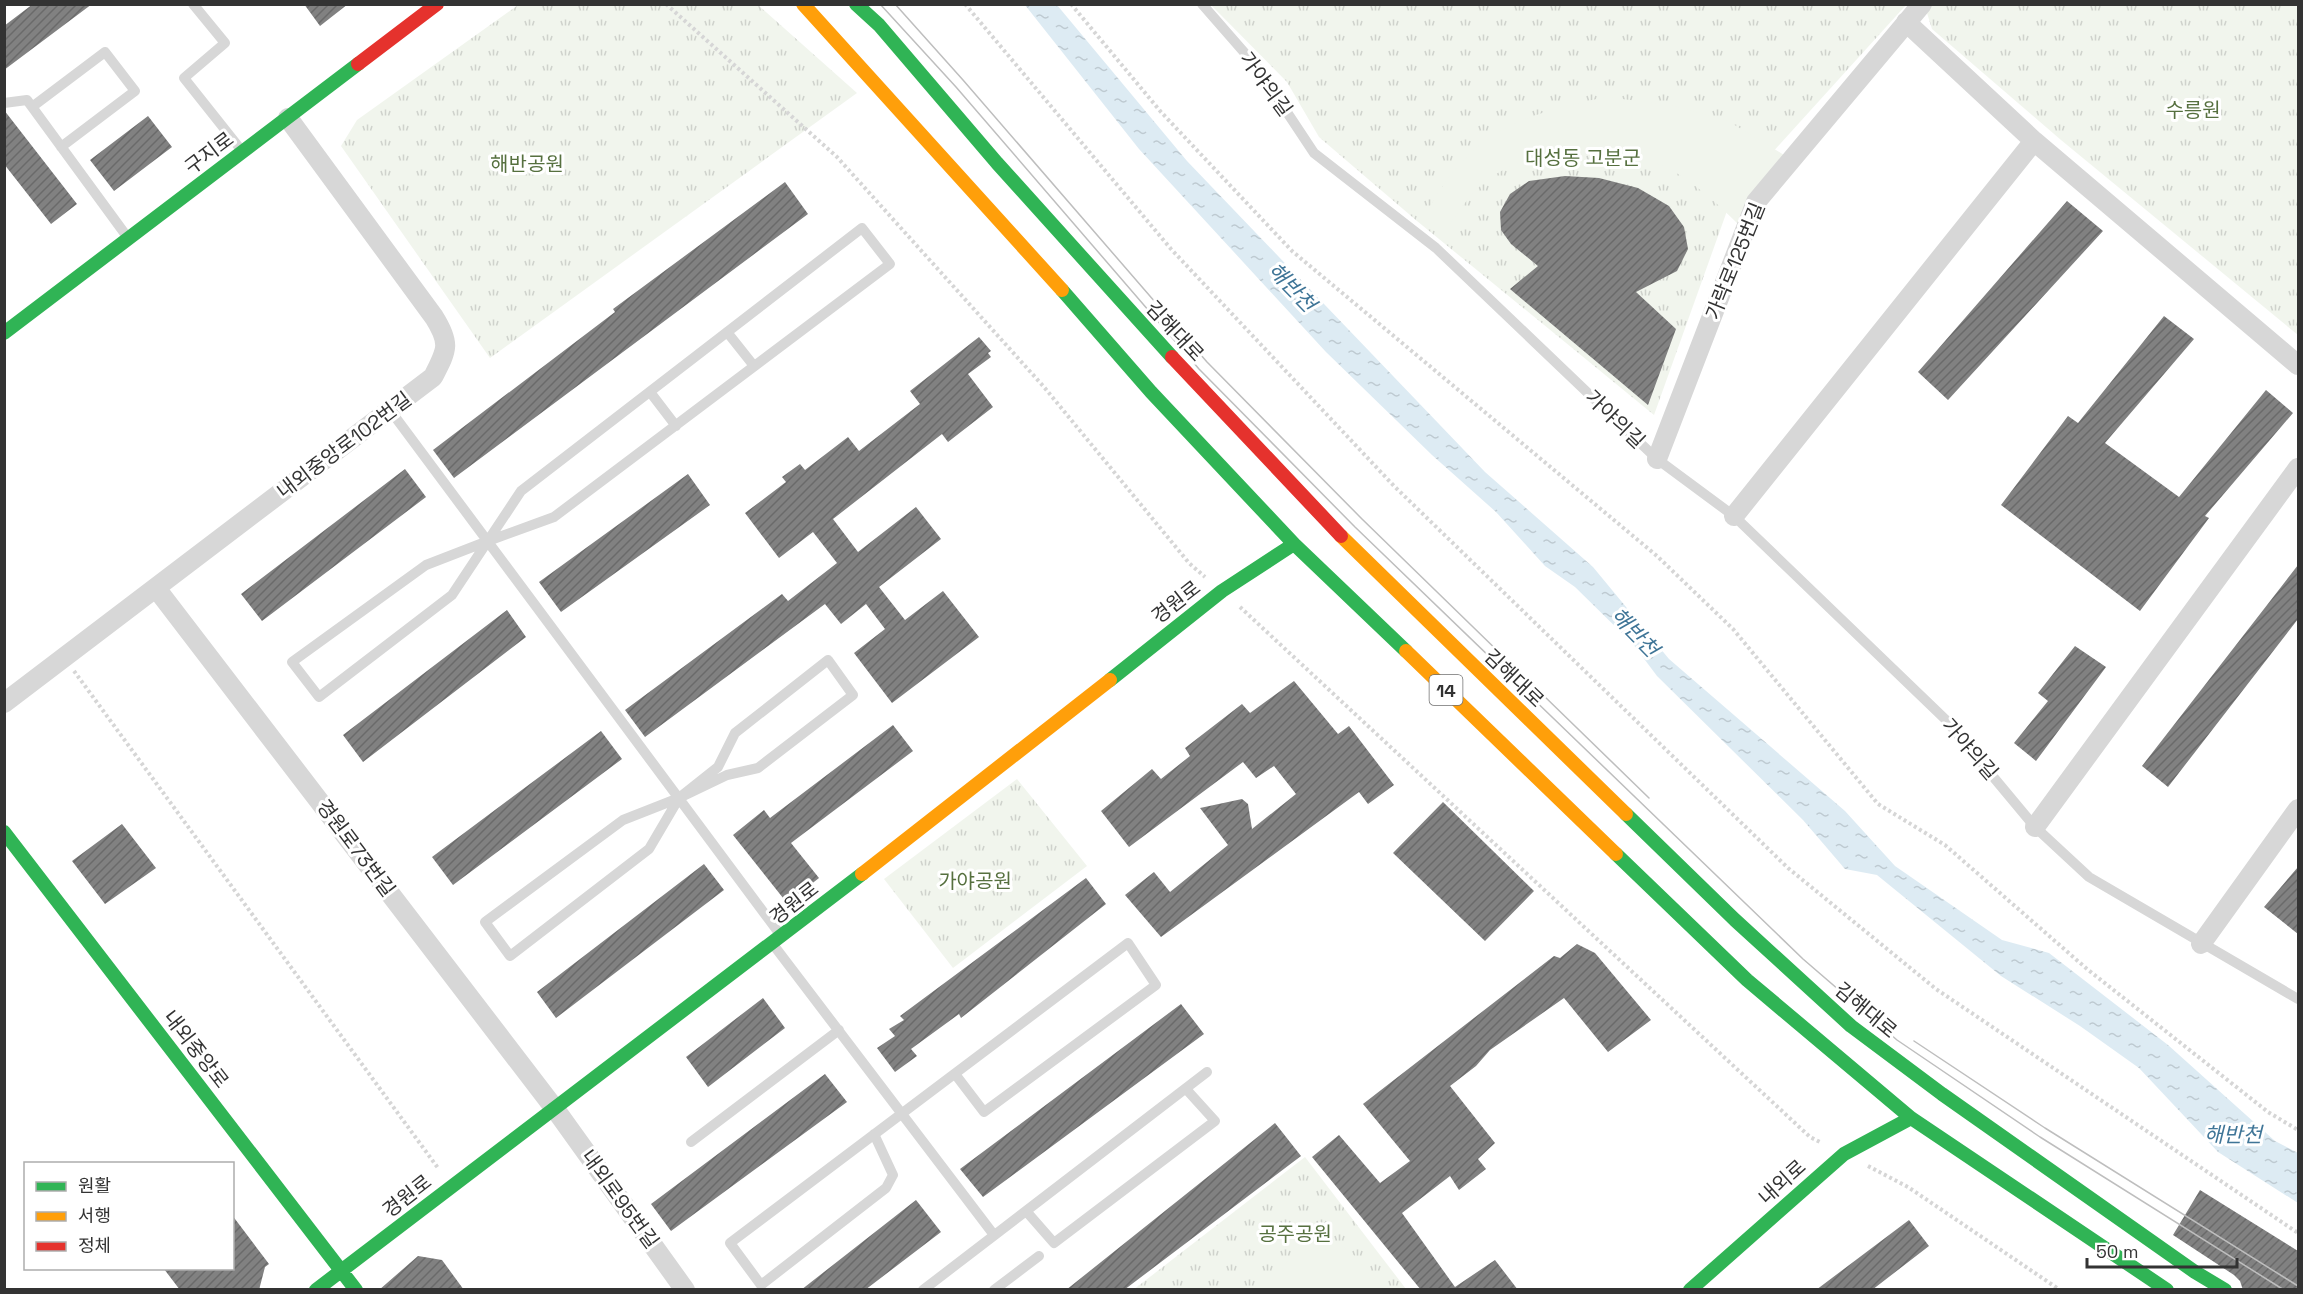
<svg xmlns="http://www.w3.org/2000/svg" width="2303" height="1294" font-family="'Space Grotesk','Noto Sans KR',sans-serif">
	<defs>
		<pattern id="grass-tufts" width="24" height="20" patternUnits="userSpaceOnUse" patternTransform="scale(1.5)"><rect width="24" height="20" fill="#f1f5ed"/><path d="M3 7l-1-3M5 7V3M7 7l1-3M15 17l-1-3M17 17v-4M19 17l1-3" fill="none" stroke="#cfd2cc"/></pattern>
		<pattern id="water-ripples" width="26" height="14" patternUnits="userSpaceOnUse" patternTransform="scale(1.5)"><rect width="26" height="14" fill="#ddebf3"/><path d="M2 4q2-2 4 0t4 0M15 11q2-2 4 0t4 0" fill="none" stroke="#becad1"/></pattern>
		<pattern id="building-hatch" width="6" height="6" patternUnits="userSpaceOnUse" patternTransform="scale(1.5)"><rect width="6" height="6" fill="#818181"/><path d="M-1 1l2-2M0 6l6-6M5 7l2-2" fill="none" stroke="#6a6a6a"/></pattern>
	</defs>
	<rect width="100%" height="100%" fill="#fff"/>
	<path fill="url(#grass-tufts)" d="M1932,4l366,1v330l-237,-195 -129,-111 -5,-16z
		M518,5h240l99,88 -367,265 -149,-212 16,-26z
		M1211,5h695l-174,192 -78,218 -237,-194 -98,-84 -32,-55z
		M1017,779l70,87 -134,102 -69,-89z
		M1305,1157l101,132 -273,1z"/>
	<path fill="#f1f5ed" d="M1606,97l65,8 57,16 56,34 -46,69c-19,-19 -38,-36 -60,-50 -57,-34 -133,-33 -188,4 -17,12 -30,31 -42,49l-19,-19c45,-79 93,-93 177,-111z
		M1319,1236l30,14 35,39h-112c10,-20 24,-47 47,-53z"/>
	<path fill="url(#water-ripples)" d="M1025,5h32l130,156 298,311 108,95 76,92 176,152 50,55 107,74 47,13 119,92 107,96 23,12v50l-80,-51 -79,-84 -59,-42 -79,-50 -124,-101 -32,-6 -42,-49 -146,-144 -24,-32 -58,-57 -30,-21 -49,-54 -64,-57 -106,-103 -187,-203z"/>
	<path fill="url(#building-hatch)" d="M33,4h59l-88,66v-44z
		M304,4h44l-28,22z
		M4,110l73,94 -26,20 -47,-60z
		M148,116l24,31 -58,44 -24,-31z
		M1565,176l34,2 39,10 31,18 15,21 4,22 -11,22 -41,21 40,37 -28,76 -138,-116 28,-23 -27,-22 -10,-14 -1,-18 10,-18 19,-13z
		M785,182l23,32 -354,264 -21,-28 182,-138 -2,-3z
		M2067,201l36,30 -155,169 -30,-28z
		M2164,316l30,23 -89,104 74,54 87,-107 27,23 -88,103 4,2 -69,93 -139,-106 67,-89 10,7z
		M979,337l12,14 -3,2 3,4 -23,17 25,33 -45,35 -6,-8 -109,85 25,33 58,-45 25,32 -62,48 26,33 38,-29 36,46 -87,66 -38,-50 31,-24 -19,-25 -25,20 -16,-20 -180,133 -20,-27 157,-116 6,7 49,-38 -24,-31 -34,26 -34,-45 41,-31 -4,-5 18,-13 5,6 43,-33 11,14 61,-47 -10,-13z
		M405,469l21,28 -164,124 -21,-27z
		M688,474l22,31 -149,107 -22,-30z
		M2298,565v54l-130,168 -26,-21z
		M507,610l19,27 -163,125 -20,-27z
		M2075,646l31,21 -70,94 -22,-18 34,-42 -10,-8z
		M1294,681l44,53 11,-8 45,59 -26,19 -9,-12 -198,145 -36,-42 29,-23 16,20 58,-47 -28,-37 42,-9 6,5 4,25 44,-35 -22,-28 -18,12 -13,-16 -114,85 -28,-36 51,-42 9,10 29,-23 -5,-8 57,-44 8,9z
		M893,725l20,26 -122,92 28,35 -32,25 -54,-68 31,-25 6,8z
		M601,731l21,28 -169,126 -21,-28z
		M1443,802l91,89 -49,50 -92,-88z
		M122,824l34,44 -51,36 -33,-43z
		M704,864l20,26 -168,128 -19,-26z
		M2298,867v67l-34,-27z
		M1086,878l20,26 -145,114 -2,-4 -48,35 6,7 -22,16 -18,-24 18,-12 -6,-7 15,-9 -4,-4z
		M1577,944l18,9 56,67 -43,32 -44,-54 -74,52 -14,16 -26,20 45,57 -17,16 8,10 -27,21 -9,-14 -48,37 53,74 40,-27 23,30h-97l-109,-133 27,-22 41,48 30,-22 -47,-57 191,-148 6,2z
		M763,998l22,30 -77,59 -22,-30z
		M1181,1004l23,30 -221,163 -23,-28z
		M825,1074l22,28 -176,129 -20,-27z
		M1275,1123l26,33 -177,134h-58z
		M2200,1190l98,61v39h-55l-3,-9 -6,-6 -61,-40z
		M916,1200l25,32 -76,58h-64z
		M232,1215l37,49 -4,3 -6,23h-79l-16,-21h68z
		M1909,1220l20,26 -57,44h-56z
		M418,1256l24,4 22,30h-85z"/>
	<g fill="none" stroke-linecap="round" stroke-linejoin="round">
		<path stroke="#d6d6d6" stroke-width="4" stroke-dasharray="3 3" stroke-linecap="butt" d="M666,4l171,153 207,230 145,176 16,14
			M965,4l206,245 223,237 394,382 148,121 362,244
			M1071,4l90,108 131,139 365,305 76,73 145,175 67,41 142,124 181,143 30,18
			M1240,607l570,530 12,6
			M74,671l364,497
			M1868,1166l40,21 152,103"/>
		<path stroke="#d7d7d7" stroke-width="10" d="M193,4l32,39 -41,35 58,73
			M1202,4l55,63 57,86 122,95 221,211 77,57 211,203 90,108 54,50 209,122
			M4,103l23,-3 101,138
			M32,107l73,-55 30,39 -74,56
			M727,332l27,34
			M650,392l26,34
			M390,410l392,527
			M488,541l-62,24 -134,97 27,35 133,-102 69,-104 341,-263 28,36 -336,253 -66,24
			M679,798l-56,22 -138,102 25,34 139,-107 30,-51 39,-31 17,-34 93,-73 25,35 -95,73 -31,7 -48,23
			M775,947l219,288
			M874,1134l19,41 -7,13 -125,97 -31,-42 398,-300 28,42 -172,127 -29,-38
			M691,1142l148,-112
			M1026,1211l28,32 161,-122 -29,-32
			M923,1290l284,-218
			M994,1290l45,-34"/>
		<path stroke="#d7d7d7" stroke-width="20" d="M1906,22l128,119 264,224
			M1657,459l99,-257 166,-198
			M1734,516l300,-375
			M156,588l399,521 130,181
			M4,703l429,-326c14,-27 18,-33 1,-60l-146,-199
			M2035,827l263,-359
			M2201,944l97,-135"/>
		<path stroke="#30b455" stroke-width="14" d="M856,4l23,21 118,138 175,194
			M1062,290l89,102 143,152 112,107
			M4,333l354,-269
			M1110,680l112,-89 72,-47
			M1626,814l109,106 116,106 91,68 253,178 30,18
			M4,832l352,458
			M1616,854l131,126 164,138 256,172
			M316,1290l546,-416
			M1690,1290l154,-136 67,-36"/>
		<path stroke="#ff9f0a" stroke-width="14" d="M803,4l259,286
			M1341,536l285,278
			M1406,651l210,203
			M862,874l248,-194"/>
		<path stroke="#e5322d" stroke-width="14" d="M358,64l79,-60
			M1172,357l169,179"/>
		<path stroke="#bebebe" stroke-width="1.5" d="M880,4l76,83 243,282 156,158 448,432 94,81 143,97 244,153
			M895,4l68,76 244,282 155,157 287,279
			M1914,1041l131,87 253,158"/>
	</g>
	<g text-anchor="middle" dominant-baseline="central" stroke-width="6" stroke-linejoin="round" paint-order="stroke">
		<rect fill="#fff" stroke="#707070" stroke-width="1.5" x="1429.5" y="675" width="33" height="30" rx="4.5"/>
		<g font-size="18" font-weight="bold" fill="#333">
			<text x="1446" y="690">14</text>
		</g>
		<g font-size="20" fill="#333" stroke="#fff">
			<text transform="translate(1266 84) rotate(54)">가야의길</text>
			<text transform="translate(209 153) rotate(-37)">구지로</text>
			<text transform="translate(1735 261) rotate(-68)">가락로125번길</text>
			<text transform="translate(1175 331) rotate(47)">김해대로</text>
			<text transform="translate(1615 419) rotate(44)">가야의길</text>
			<text transform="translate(344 445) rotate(-37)">내외중앙로102번길</text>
			<text transform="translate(1176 602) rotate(-38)">경원로</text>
			<text transform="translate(1514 678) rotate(44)">김해대로</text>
			<text transform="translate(1970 749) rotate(49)">가야의길</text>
			<text transform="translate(356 848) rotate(53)">경원로73번길</text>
			<text transform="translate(794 903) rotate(-38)">경원로</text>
			<text transform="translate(1866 1010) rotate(40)">김해대로</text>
			<text transform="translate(196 1049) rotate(52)">내외중앙로</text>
			<text transform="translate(1782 1182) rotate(-42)">내외로</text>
			<text transform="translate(407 1196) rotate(-38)">경원로</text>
			<text transform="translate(620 1199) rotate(54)">내외로95번길</text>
		</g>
		<g font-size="20" fill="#56703f" stroke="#fff">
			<text x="2193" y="110">수릉원</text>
			<text x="1583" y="158">대성동 고분군</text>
			<text x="527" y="164">해반공원</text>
			<text x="975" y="881">가야공원</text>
			<text x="1295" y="1234">공주공원</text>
		</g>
		<g font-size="21" font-style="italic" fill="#3f7597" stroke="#fff">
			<text transform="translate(1292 287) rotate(46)">해반천</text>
			<text transform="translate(1635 632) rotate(46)">해반천</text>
			<text x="2233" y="1134">해반천</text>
		</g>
	</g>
	<rect width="2303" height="1294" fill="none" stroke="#333333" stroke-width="12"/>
	<rect x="24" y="1162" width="210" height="108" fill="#ffffff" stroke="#adadad" stroke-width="1.5"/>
	<rect x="36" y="1182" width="30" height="9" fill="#30b455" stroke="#adadad" stroke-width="1.5"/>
	<text x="78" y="1192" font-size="18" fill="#333333">원활</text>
	<rect x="36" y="1212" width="30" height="9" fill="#ff9f0a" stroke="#adadad" stroke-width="1.5"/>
	<text x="78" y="1222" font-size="18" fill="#333333">서행</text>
	<rect x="36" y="1242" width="30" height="9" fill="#e5322d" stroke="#adadad" stroke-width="1.5"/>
	<text x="78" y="1252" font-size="18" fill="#333333">정체</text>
	<path d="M2087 1258v9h150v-9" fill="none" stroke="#333333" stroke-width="3"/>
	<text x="2096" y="1258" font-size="18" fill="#333333" stroke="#ffffff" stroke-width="4.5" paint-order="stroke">50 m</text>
</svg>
